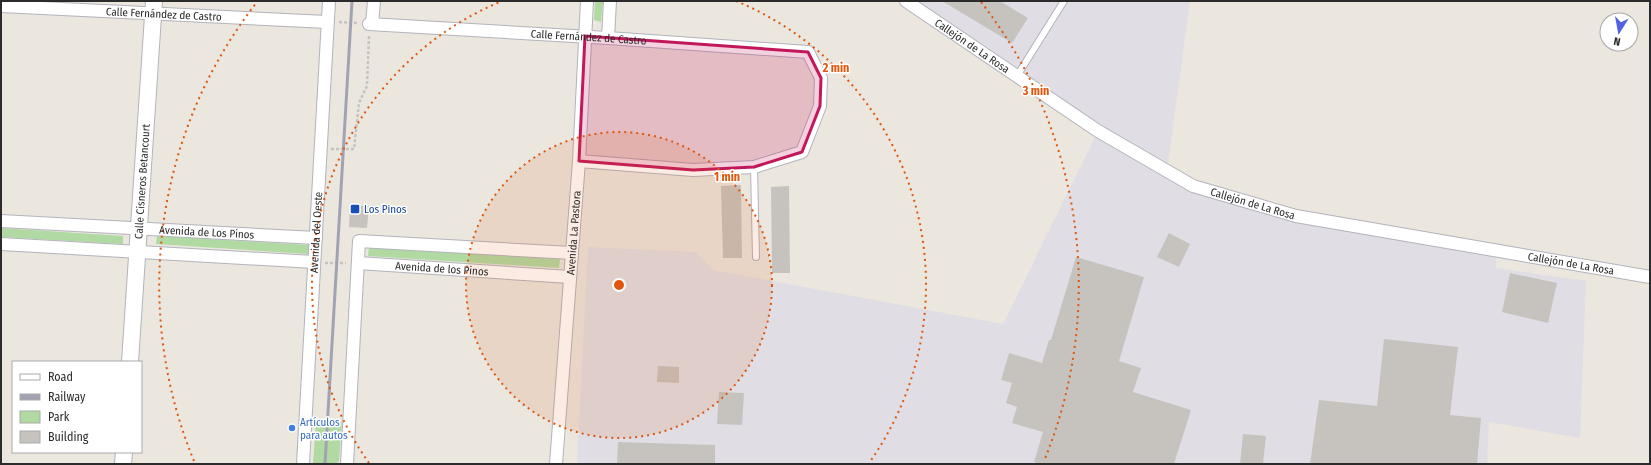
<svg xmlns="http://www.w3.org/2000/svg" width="1651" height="465" font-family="'Fira Sans Condensed',sans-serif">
	<rect width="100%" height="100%" fill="#ebe6de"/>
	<path fill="#e0dee4" d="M906,1h284l-23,170 129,45 200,34v18l90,13 -6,157 -91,-16 -2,42h-910l11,-217 108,5 17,18 290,54 95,-193z"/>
	<path fill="#b0daa2" d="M595,1h8l-2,21 -7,-2z
		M1,228l122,8v8l-122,-7z
		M157,236l152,9v9l-153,-10z
		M369,247l191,12 -1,9 -191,-12z
		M316,421l26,1 -3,39 -3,3h-23z"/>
	<path fill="#c6c3be" d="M942,1h58l28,17 -16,25z
		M741,185l1,73h-19l-2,-72z
		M789,186l1,87h-18l-1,-86z
		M350,205l19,1 -2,22 -18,-1z
		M1169,233l21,11 -11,23 -22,-10z
		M1076,257l68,20 -25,84 22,7 -8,24 58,18 -17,54h-134l-6,-2 9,-30 -31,-9 5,-16 -11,-4 6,-20 -11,-3 8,-27 33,10 7,-23h2z
		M1510,273l47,10 -9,40 -46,-11z
		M1384,339l74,8 -8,68 31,3 -4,46h-167l9,-64 58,6z
		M658,366l21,1v16l-22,-1z
		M719,392l25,1 -2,32 -25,-1z
		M1243,434l23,2 -3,28h-23z
		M618,442l97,3v19h-98z"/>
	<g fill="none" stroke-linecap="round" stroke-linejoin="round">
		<g stroke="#b2b3bd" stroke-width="8">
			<path id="lane" d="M1017,76l47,-75
				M754,167l2,90"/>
		</g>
		<g stroke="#b2b3bd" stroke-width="14">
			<g id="street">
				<path id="s1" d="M906,1l192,130 95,55 103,30 354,61"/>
				<path id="s2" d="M1,6l326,16"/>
				<path id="s3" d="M369,24l239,14 200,14 13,26 -1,28 -18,46 -48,15 -61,3 -114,-9"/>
				<path d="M372,24l2,-23"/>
				<path d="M608,38l2,-37"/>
				<path id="s4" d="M1,221l315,17"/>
				<path d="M1,244l313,18"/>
				<path id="s5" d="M358,263l212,14"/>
				<path id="s6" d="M303,464l26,-463"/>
				<path d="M347,464l12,-223 213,12"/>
				<path id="s7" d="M556,464l23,-303 8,-160"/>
			</g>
		</g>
		<g stroke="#b2b3bd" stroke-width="18">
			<g id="secondary">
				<path id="s8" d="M130,362l24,-361"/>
				<path d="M123,464l1,-12"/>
			</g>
		</g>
		<path stroke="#c4c4c4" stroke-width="2.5" stroke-dasharray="3 2" stroke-linecap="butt" d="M339,22l18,1
			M331,149h23l5,-46 8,-17 2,-50
			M325,263h21"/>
		<use href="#lane" stroke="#fff" stroke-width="6"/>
		<use href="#street" stroke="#fff" stroke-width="12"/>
		<use href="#secondary" stroke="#fff" stroke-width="16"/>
		<path stroke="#a2a3b2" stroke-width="3" d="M325,464l27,-463"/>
	</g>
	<path fill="#c2185b" fill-opacity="0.2" stroke="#c2185b" stroke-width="3" stroke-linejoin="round" d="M585,36l223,16 13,26 -1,28 -18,46 -48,15 -61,3 -114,-9z"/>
	<circle cx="619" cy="285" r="153" fill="#df570e" fill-opacity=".12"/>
	<g fill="none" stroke="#df570e" stroke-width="2" stroke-dasharray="2 4">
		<circle cx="619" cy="285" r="153"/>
		<path d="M369 463A307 307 0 0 1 502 1M736 1A307 307 0 0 1 869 463"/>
		<path d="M194 461A460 460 0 0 1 257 2M981 2A460 460 0 0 1 1044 461"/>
	</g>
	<rect fill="#1a4fb4" stroke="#fff" stroke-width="1.5" x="350" y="204" width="10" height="10" rx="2"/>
	<circle fill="#3f7fe0" stroke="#fff" stroke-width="1.5" cx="292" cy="428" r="4"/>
	<g text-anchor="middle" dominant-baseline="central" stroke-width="3" stroke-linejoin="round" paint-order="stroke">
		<g font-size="11" fill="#2b2b2b" stroke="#fff">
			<text stroke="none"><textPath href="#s2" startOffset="163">Calle Fernández de Castro</textPath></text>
			<text stroke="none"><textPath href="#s3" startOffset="220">Calle Fernández de Castro</textPath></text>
			<text stroke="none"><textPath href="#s1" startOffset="80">Callejón de La Rosa</textPath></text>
			<text stroke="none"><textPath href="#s8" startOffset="181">Calle Cisneros Betancourt</textPath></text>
			<text stroke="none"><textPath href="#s1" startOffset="404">Callejón de La Rosa</textPath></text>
			<text stroke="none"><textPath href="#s4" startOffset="206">Avenida de Los Pinos</textPath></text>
			<text stroke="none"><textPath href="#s6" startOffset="232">Avenida del Oeste</textPath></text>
			<text stroke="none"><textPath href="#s7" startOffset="232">Avenida La Pastora</textPath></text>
			<text stroke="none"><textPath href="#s1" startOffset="728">Callejón de La Rosa</textPath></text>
			<text stroke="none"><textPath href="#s5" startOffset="84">Avenida de los Pinos</textPath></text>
		</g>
		<g font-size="11" fill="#164399" stroke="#fff" text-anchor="start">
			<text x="364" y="209">Los Pinos</text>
		</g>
		<g font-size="11" fill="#366cbe" stroke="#fff" text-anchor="start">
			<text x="300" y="422">Artículos<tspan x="300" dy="13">para autos</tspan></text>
		</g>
	</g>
	<circle cx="619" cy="285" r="6" fill="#df570e" stroke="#fff" stroke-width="2"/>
	<g font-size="12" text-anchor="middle" font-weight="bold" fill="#df570e" stroke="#fff" stroke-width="3" stroke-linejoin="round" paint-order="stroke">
		<text x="836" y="72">2 min</text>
		<text x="1036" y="95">3 min</text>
		<text x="727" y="181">1 min</text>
	</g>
	<rect width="1651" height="465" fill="none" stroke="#2b2b2b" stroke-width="4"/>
	<rect x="12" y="361" width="130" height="92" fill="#ffffff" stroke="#aaaaaa"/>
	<rect x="20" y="374" width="20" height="6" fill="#ffffff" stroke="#aaaaaa"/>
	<text x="48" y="381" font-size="12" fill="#2b2b2b">Road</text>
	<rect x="20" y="394" width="20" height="6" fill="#a2a3b2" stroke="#aaaaaa"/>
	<text x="48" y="401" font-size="12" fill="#2b2b2b">Railway</text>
	<rect x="20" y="411" width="20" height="12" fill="#b0daa2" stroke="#aaaaaa"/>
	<text x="48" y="421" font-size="12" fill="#2b2b2b">Park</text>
	<rect x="20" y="431" width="20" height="12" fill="#c6c3be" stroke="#aaaaaa"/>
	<text x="48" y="441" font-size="12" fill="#2b2b2b">Building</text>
	<g transform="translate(1619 32) rotate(191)"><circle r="19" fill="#ffffff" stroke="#aaaaaa"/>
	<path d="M0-3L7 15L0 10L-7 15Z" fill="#5361e3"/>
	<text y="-6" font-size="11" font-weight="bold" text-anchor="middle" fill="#2b2b2b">N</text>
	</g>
</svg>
